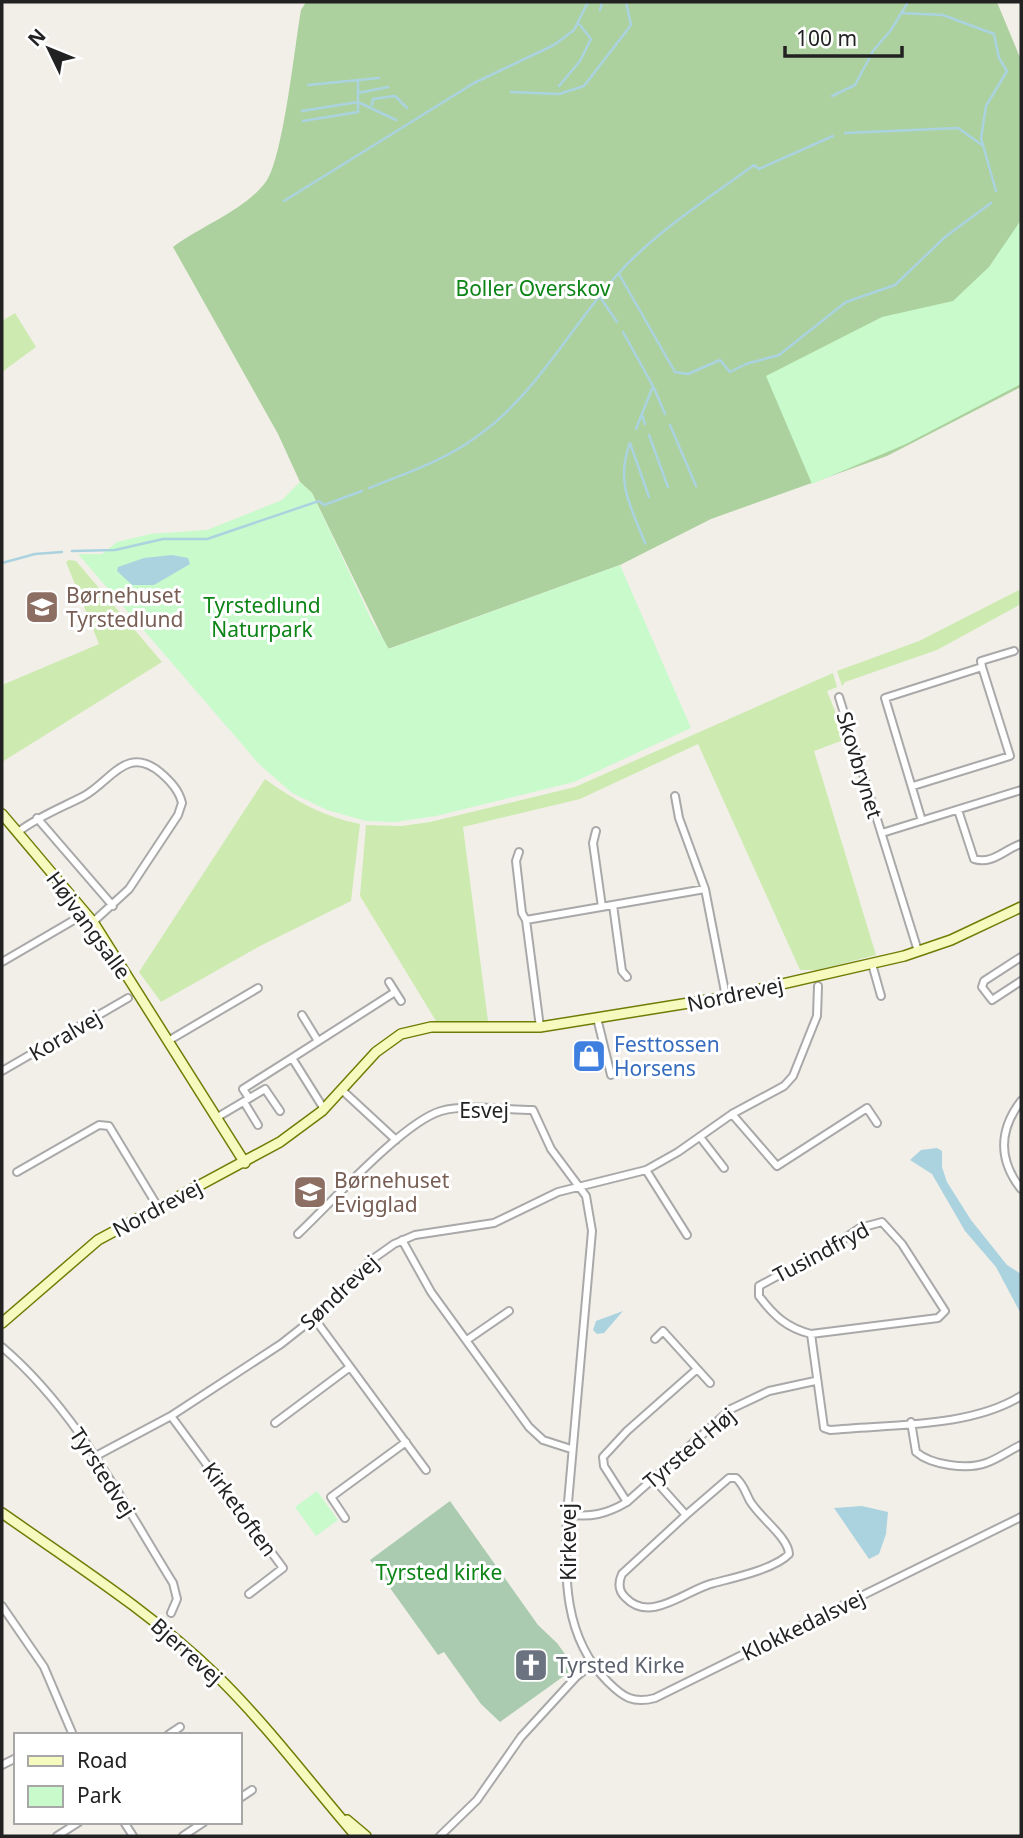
<svg xmlns="http://www.w3.org/2000/svg" width="1023" height="1838" font-family="'Noto Sans',sans-serif">
	<rect width="100%" height="100%" fill="#f2efe9"/>
	<path fill="#cdebb0" d="M15,313l21,34 -34,25v-51z
		M69,560l7,1 86,101 -160,100v-77l97,-41 -33,-82z
		M1021,589v15l-84,46 -92,32 -3,4 -5,-15 82,-30z
		M833,673l4,14 -10,4 19,48 -32,12 62,204 -59,15h-17l-102,-226 -118,55 -117,28 25,194h-52l-76,-125 6,-71 36,1 28,-4 145,-35z
		M265,779c30,22 59,38 95,45l-9,77 -91,45 -99,56 -22,-30z"/>
	<path fill="#add19e" d="M306,2h691l24,58v327l-134,69 -176,63 -91,46 -232,84 -76,-156 -12,-11 -22,-48 -105,-187c28,-21 70,-36 92,-64 18,-21 30,-140 36,-173z"/>
	<path fill="#aacbaf" d="M450,1501l88,124 19,18 18,25 -75,54 -19,-18 -37,-52 -6,3 -68,-95z"/>
	<path fill="#c8facc" d="M1021,220v164l-115,60 -94,40 -46,-108 116,-59 71,-16 36,-34z
		M300,482l12,11 60,128 17,28 231,-84 71,163 -117,54 -138,34 -41,6 -29,-1 -39,-11 -35,-17 -33,-29 -181,-210h24l15,-12 33,-8 57,-4 75,-30z
		M317,1491l21,29 -22,16 -21,-29z"/>
	<path fill="#aad3df" d="M172,555l16,3 2,6 -36,21h-22l-15,-14 1,-4 26,-9z
		M937,1148l5,3v16l5,15 24,38 36,45 14,9v40l-25,-47 -31,-36 -33,-57 -22,-14 11,-10z
		M623,1311l-19,22 -7,1 -4,-4 3,-9z
		M862,1506l26,6 -2,22 -7,20 -10,5 -35,-51z"/>
	<g fill="none" stroke-linecap="round" stroke-linejoin="round">
		<path stroke="#aad3df" stroke-width="2.5" d="M600,10l2,-8
			M901,13l42,2 51,19 5,24 8,13 -21,35 -5,32 15,53
			M308,85l71,-7
			M559,86l21,-25 11,-22 -12,-15
			M511,92l48,2 25,-8 47,-61 -5,-23
			M358,93l30,-6
			M832,96l23,-11 18,-34 18,-21 17,-28
			M372,105l1,-6 22,-3 12,12
			M302,111l56,-9 38,18
			M303,121l55,-9v-32
			M845,133l113,-5 24,17
			M284,201l190,-118 80,-38 20,-15 14,-28
			M619,274l56,98 13,2 32,-14 10,12 16,-8 33,-9 67,-53 49,-17 50,-48 46,-34
			M600,297l17,25
			M623,332l30,54 -17,43
			M654,388l11,26
			M642,415l3,9
			M670,425l26,61
			M649,435l19,52
			M630,443c-15,39 1,64 15,100
			M630,443l19,54
			M369,488c38,-15 77,-28 110,-53 58,-42 91,-107 138,-160 38,-43 91,-76 137,-110l5,4 74,-33
			M72,551l43,-1 48,-11h44l112,-38 5,4 38,-14
			M2,563l33,-9 27,-2"/>
		<g stroke="#a9a9a9" stroke-width="10">
			<path id="street" d="M839,697l79,254
				M913,786l97,-30 -28,-89
				M675,796l4,22 26,71
				M958,810l16,49c18,6 31,-10 47,-15
				M37,818l76,88
				M922,821l-37,-123 97,-31 -1,-6 33,-10
				M596,831l-3,12 9,64
				M18,832c21,-16 43,-24 66,-36 27,-15 43,-52 77,-23 9,8 18,17 21,30l-4,12 -49,74 -36,33
				M882,833l139,-43
				M519,852l-3,9 6,52 4,7
				M613,905l9,66 5,6
				M1021,957l-37,24 -2,6 10,13 29,-19
				M2,962l84,-49
				M872,964l9,32
				M389,982l12,19
				M302,1015l16,26
				M597,1018l14,57
				M540,1027l-14,-107 179,-31 21,108
				M168,1041l90,-53
				M292,1058l103,-66
				M2,1071l126,-73
				M343,1091l53,49
				M249,1098l-6,-9 49,-31 32,51
				M1021,1101c-23,30 -22,60 0,88
				M244,1102l14,23
				M732,1114l45,52 90,-58 10,15
				M216,1118l49,-29 15,22
				M700,1137l24,31
				M646,1170l41,65
				M17,1172l82,-47 10,1 49,81
				M298,1234c32,-30 105,-112 143,-123 24,-7 66,-1 92,-1l18,39 35,47 6,35 -25,283c-2,61 -5,122 41,168 15,15 25,22 47,16l366,-181
				M402,1240l29,52 98,135 14,13 28,9
				M314,1318l112,152
				M811,1334c-24,-6 -37,-18 -52,-38v-10l79,-43 22,-15 22,-6 20,22 43,67 -7,7 -127,16 13,94 6,2c60,-6 140,-2 191,-34
				M655,1339l8,-8 47,52
				M467,1340l42,-29
				M2,1347c74,63 120,154 171,236l4,16 -6,14
				M171,1416l112,152 -34,26
				M911,1422l5,30c15,13 51,18 70,11 12,-4 24,-13 35,-18
				M275,1423l75,-56
				M94,1457l77,-41 110,-72 33,-26 56,-57 24,-17 21,-9 79,-12 64,-31 88,-22 32,-18 54,-38 52,-28 9,-10 24,-60 1,-30
				M653,1478l33,37 43,-37h7c8,7 9,14 14,23 10,17 38,36 39,53 -14,15 -56,24 -75,29 -27,6 -63,41 -88,15 -8,-7 -8,-15 -4,-24l64,-59
				M627,1502l-23,-36 -1,-9 24,-26 69,-61
				M567,1514c23,4 40,0 60,-12l104,-93 38,-18 46,-10
				M345,1518l-14,-21 75,-55
				M2,1606l42,61 29,68
				M168,1735l12,-8
				M2,1765l14,-7
				M240,1798l12,-8
				M124,1822l9,14
				M57,1836l22,-14
				M183,1836l21,-14
				M440,1836l37,-36 44,-63 55,-60 15,-12"/>
		</g>
		<g stroke="#707d05" stroke-width="12">
			<path id="secondary" d="M2,814l91,108 152,241
				M2,1323l96,-83 182,-98 42,-31 54,-59 25,-18 30,-7h109l186,-30 178,-41 47,-16 70,-33
				M2,1513c74,52 150,100 215,163 51,50 93,107 139,160
				M347,1820l19,16"/>
		</g>
		<use href="#street" stroke="#fff" stroke-width="6"/>
		<use href="#secondary" stroke="#f7fabf" stroke-width="9"/>
	</g>
	<defs>
		<g id="school-square" transform="scale(1.75)"><rect x="-9" y="-9" width="18" height="18" rx="4" fill="#8d6e63" stroke="#fff"/><path d="M0-5L7-2L0 1L-7-2ZM-4 1L0 2.5L4 1V4Q0 6-4 4Z" fill="#fff"/></g>
		<g id="shop-square" transform="scale(1.75)"><rect x="-9" y="-9" width="18" height="18" rx="4" fill="#3f7fe0" stroke="#fff"/><path d="M-5-2.5h2.3a2.7 3.5 0 0 1 5.4 0H5L5.5 6h-11ZM-1.5-2.5h3a1.5 2.3 0 0 0-3 0Z" fill="#fff"/></g>
		<g id="church-square" transform="scale(1.75)"><rect x="-9" y="-9" width="18" height="18" rx="4" fill="#6b7280" stroke="#fff"/><path d="M-1.2-6h2.4v3.5h3.3v2.4h-3.3V6h-2.4V-.1h-3.3v-2.4h3.3Z" fill="#fff"/></g>
	</defs>
	<g fill-rule="evenodd">
		<use href="#school-square" x="42" y="607"/>
		<use href="#shop-square" x="589" y="1056"/>
		<use href="#school-square" x="310" y="1192"/>
		<use href="#church-square" x="531" y="1665"/>
	</g>
	<g text-anchor="middle" dominant-baseline="central" stroke-width="6" stroke-linejoin="round" paint-order="stroke">
		<g font-size="21" fill="#0c8416" stroke="#fff">
			<text x="533" y="288">Boller Overskov</text>
			<text x="262" y="605">Tyrstedlund<tspan x="262" dy="24">Naturpark</tspan></text>
			<text x="439" y="1572">Tyrsted kirke</text>
		</g>
		<g font-size="21" fill="#785e54" stroke="#fff" text-anchor="start">
			<text x="66" y="595">Børnehuset<tspan x="66" dy="24">Tyrstedlund</tspan></text>
			<text x="334" y="1180">Børnehuset<tspan x="334" dy="24">Evigglad</tspan></text>
		</g>
		<g font-size="21" fill="#222" stroke="#fff">
			<text transform="translate(860 765) rotate(73)">Skovbrynet</text>
			<text transform="translate(89 925) rotate(54)">Højvangsalle</text>
			<text transform="translate(735 994) rotate(-12)">Nordrevej</text>
			<text transform="translate(65 1035) rotate(-30)">Koralvej</text>
			<text x="484" y="1110">Esvej</text>
			<text transform="translate(157 1208) rotate(-28)">Nordrevej</text>
			<text transform="translate(821 1252) rotate(-28)">Tusindfryd</text>
			<text transform="translate(339 1292) rotate(-43)">Søndrevej</text>
			<text transform="translate(689 1448) rotate(-40)">Tyrsted Høj</text>
			<text transform="translate(103 1472) rotate(57)">Tyrstedvej</text>
			<text transform="translate(240 1509) rotate(54)">Kirketoften</text>
			<text transform="translate(568 1542) rotate(-90)">Kirkevej</text>
			<text transform="translate(803 1625) rotate(-26)">Klokkedalsvej</text>
			<text transform="translate(187 1651) rotate(42)">Bjerrevej</text>
		</g>
		<g font-size="21" fill="#366cbe" stroke="#fff" text-anchor="start">
			<text x="614" y="1044">Festtossen<tspan x="614" dy="24">Horsens</tspan></text>
		</g>
		<g font-size="21" fill="#5b616d" stroke="#fff" text-anchor="start">
			<text x="556" y="1665">Tyrsted Kirke</text>
		</g>
	</g>
	<rect width="1023" height="1838" fill="none" stroke="#222222" stroke-width="7"/>
	<rect x="14" y="1733" width="228" height="91" fill="#ffffff" stroke="#a7a7a7" stroke-width="2"/>
	<rect x="28" y="1756" width="35" height="10" fill="#f7fabf" stroke="#a7a7a7" stroke-width="2"/>
	<text x="77" y="1768" font-size="21" fill="#222222">Road</text>
	<rect x="28" y="1786" width="35" height="21" fill="#c8facc" stroke="#a7a7a7" stroke-width="2"/>
	<text x="77" y="1803" font-size="21" fill="#222222">Park</text>
	<g transform="translate(49 49) rotate(313)" stroke="#ffffff" stroke-width="5" paint-order="stroke">
	<path d="M0-5L12 26L0 18L-12 26Z" fill="#222222"/>
	<text y="-10" font-size="19" font-weight="bold" text-anchor="middle" fill="#222222">N</text>
	</g>
	<path d="M785 46v10h117v-10" fill="none" stroke="#222222" stroke-width="3.5"/>
	<text x="796" y="46" font-size="21" fill="#222222" stroke="#ffffff" stroke-width="5" paint-order="stroke">100 m</text>
</svg>
